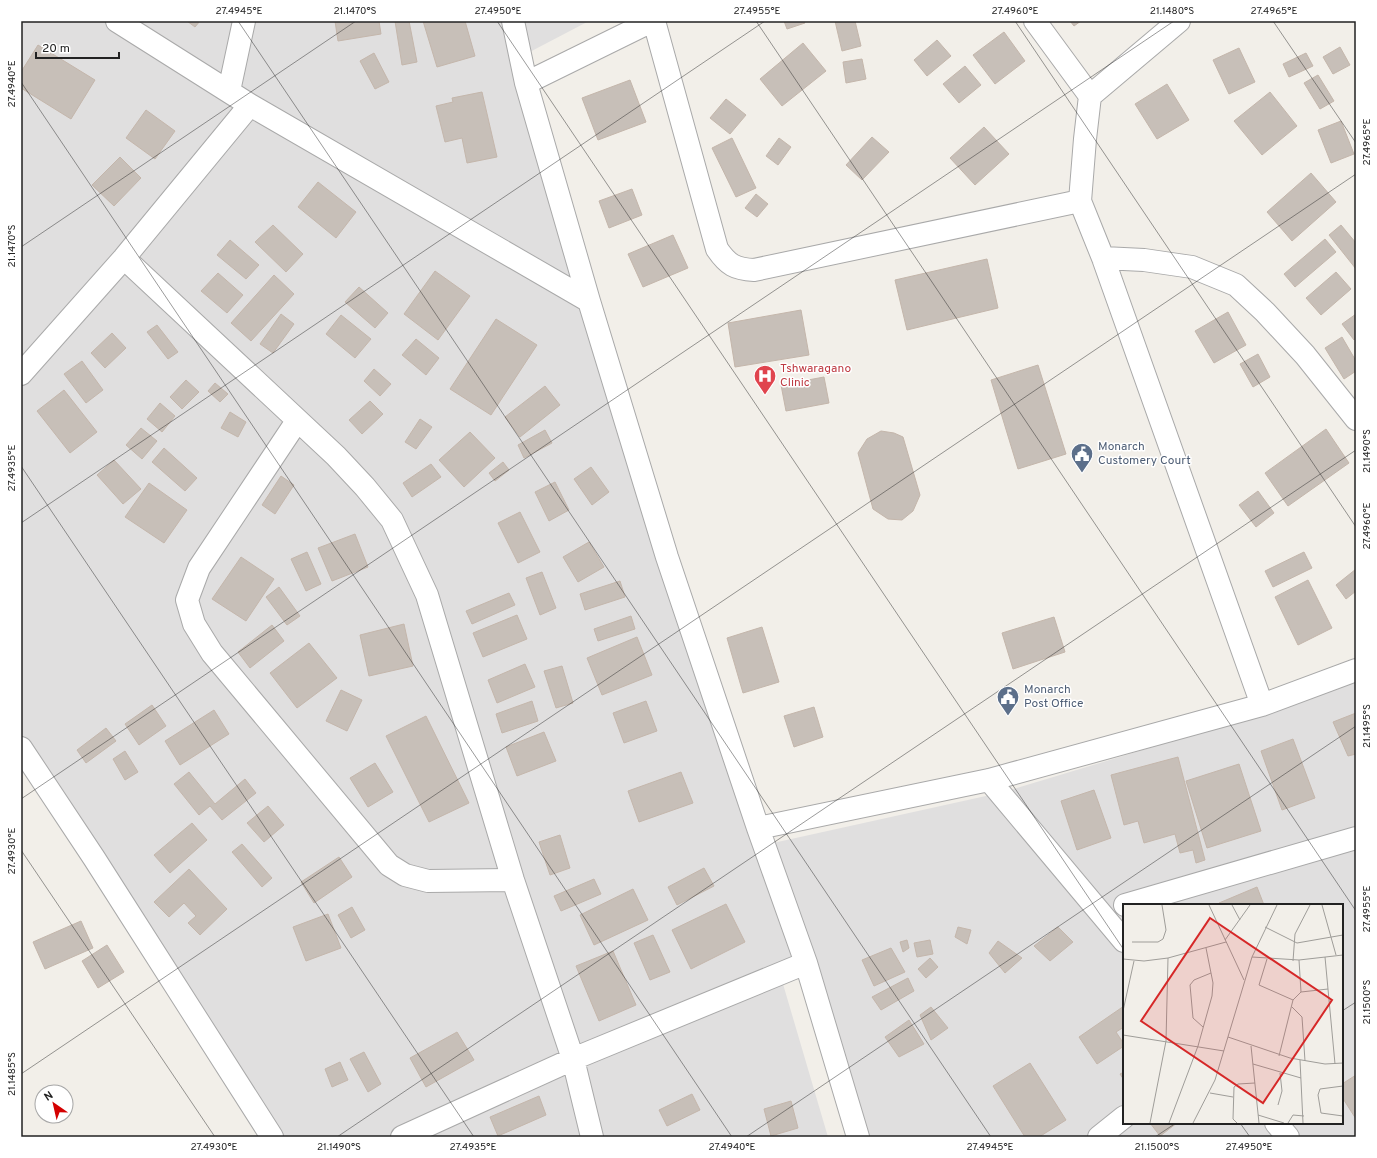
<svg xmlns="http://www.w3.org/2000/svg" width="1377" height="1158" font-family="Overpass,sans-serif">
	<rect width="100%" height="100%" fill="#f2efe9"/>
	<path fill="#e0dfdf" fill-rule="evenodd" d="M21,21h492l251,824 240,-53 274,-83 78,-30v458h-497l-52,-174 -405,174h-130l-251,-389zM1124,905h218v218h-218z
		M519,21h70l-65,34z
		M783,984l45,153h-421z"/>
	<path fill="#c7bfb8" stroke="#c4b6ab" d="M187,21h13l-5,6z
		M335,21h44l2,13 -43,7z
		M395,21h14l8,41 -15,3z
		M423,21h42l10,35 -38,11z
		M784,21h20l1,2 -18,6z
		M835,21h20l6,25 -19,5z
		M1070,21h11l-7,5z
		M1004,32l21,29 -30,23 -22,-29z
		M937,40l14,16 -24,20 -13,-16z
		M803,43l23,28 -44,35 -22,-27z
		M38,45l57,35 -24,39 -50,-31v-16z
		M1340,47l10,18 -17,9 -10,-17z
		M1239,48l16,34 -26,12 -16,-34z
		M374,53l15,29 -14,7 -15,-28z
		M1306,53l7,13 -24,11 -6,-13z
		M862,59l4,20 -20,4 -3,-21z
		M965,66l16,19 -22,18 -16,-19z
		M1318,75l16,26 -14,8 -16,-26z
		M630,80l16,42 -48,18 -16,-42z
		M1167,84l22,36 -32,19 -22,-35z
		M482,92l15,65 -30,6 -5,-25 -17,4 -9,-36 17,-4 -1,-4z
		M1270,92l27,34 -35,29 -28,-34z
		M726,99l20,16 -16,19 -20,-16z
		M146,110l29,21 -20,28 -29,-21z
		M1341,121l13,33 -23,9 -13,-33z
		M984,127l25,27 -34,31 -25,-27z
		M872,137l17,15 -27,28 -16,-15z
		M732,138l24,50 -20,9 -24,-49z
		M779,138l12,9 -13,18 -12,-9z
		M120,157l21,21 -27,28 -22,-21z
		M1311,173l25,29 -44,39 -25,-29z
		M318,182l38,30 -20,26 -38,-31z
		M632,189l10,26 -33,13 -10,-27z
		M756,194l12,10 -11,13 -12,-9z
		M273,225l30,29 -17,18 -31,-30z
		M1341,225l15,18v26l-27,-34z
		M673,235l15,33 -45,19 -15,-33z
		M1325,239l11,13 -41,35 -11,-13z
		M230,240l29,25 -13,14 -29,-24z
		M987,259l11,49 -91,22 -12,-50z
		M435,271l35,25 -32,44 -34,-26z
		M1336,272l15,17 -30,26 -15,-17z
		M218,273l25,22 -16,18 -26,-22z
		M274,275l20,19 -43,47 -20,-18z
		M359,287l29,26 -13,15 -30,-26z
		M801,310l8,45 -74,12 -7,-44z
		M1228,312l18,33 -32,18 -19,-32z
		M281,314l13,10 -21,29 -13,-9z
		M1356,314v24l-2,2 -12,-16z
		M341,315l30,24 -16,19 -29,-24z
		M496,319l41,26 -46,70 -41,-26z
		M157,325l21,27 -10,7 -21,-27z
		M112,333l14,15 -21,20 -14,-15z
		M1342,337l14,24v10l-12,8 -19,-31z
		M416,339l23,19 -13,17 -24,-20z
		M1258,354l12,23 -17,10 -13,-23z
		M82,361l21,29 -17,13 -22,-29z
		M1038,365l28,89 -48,15 -27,-89z
		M374,369l17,15 -11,12 -16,-15z
		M824,377l5,26 -43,8 -5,-26z
		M186,380l13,12 -17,17 -12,-12z
		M215,383l13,11 -8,8 -12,-11z
		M545,386l15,19 -40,32 -15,-20z
		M64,390l33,42 -27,21 -33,-42z
		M370,401l13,13 -21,20 -13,-14z
		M160,403l15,13 -13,16 -15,-13z
		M230,412l16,10 -8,15 -17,-9z
		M420,419l12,8 -16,22 -11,-7z
		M141,428l16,13 -15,18 -16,-14z
		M1326,429l23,34 -61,43 -23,-33z
		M545,430l7,13 -28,15 -6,-13z
		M881,431l13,2 9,4 17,58 -7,16 -11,9 -14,-1 -15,-10 -15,-56 9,-14z
		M470,432l25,26 -31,29 -25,-27z
		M164,448l33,30 -12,13 -33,-29z
		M114,460l27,29 -18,15 -26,-29z
		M503,462l6,8 -14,11 -6,-8z
		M431,464l10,13 -29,20 -9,-14z
		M591,467l18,25 -17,13 -18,-26z
		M281,476l13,9 -19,29 -13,-9z
		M555,482l14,28 -20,11 -14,-29z
		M149,483l38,27 -23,33 -39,-26z
		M1258,491l16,22 -18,14 -17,-22z
		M520,512l20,40 -22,11 -20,-40z
		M355,534l13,33 -36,14 -14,-33z
		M589,542l15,25 -26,15 -15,-25z
		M307,552l14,32 -15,7 -15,-32z
		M1304,552l8,16 -39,19 -8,-16z
		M241,557l33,22 -28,42 -34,-22z
		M1356,569v22l-10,8 -10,-14z
		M542,572l14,36 -16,7 -14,-37z
		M1308,580l24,48 -34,17 -23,-48z
		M620,581l5,16 -40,13 -5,-16z
		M279,587l21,29 -13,9 -21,-28z
		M509,593l6,12 -43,19 -6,-13z
		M517,615l10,24 -44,18 -10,-24z
		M631,616l4,13 -37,12 -4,-12z
		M1054,617l11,35 -52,17 -11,-36z
		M404,624l9,42 -44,10 -9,-41z
		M272,625l12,16 -34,27 -12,-16z
		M762,627l17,55 -36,11 -16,-55z
		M637,637l15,38 -50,20 -15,-37z
		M309,643l28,35 -40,30 -27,-35z
		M525,664l10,23 -38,16 -9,-23z
		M562,666l11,37 -17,5 -12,-37z
		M341,690l21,10 -15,31 -21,-10z
		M532,701l6,20 -36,12 -6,-19z
		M646,701l11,30 -33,12 -11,-30z
		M152,705l14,21 -27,19 -14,-21z
		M814,707l9,30 -29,10 -10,-31z
		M214,710l15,24 -49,31 -15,-24z
		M1356,713v41l-8,2 -15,-34z
		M426,716l43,87 -40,19 -43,-86z
		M106,728l10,13 -30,22 -9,-13z
		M544,732l12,29 -39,15 -11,-29z
		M1293,739l22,59 -33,12 -21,-59z
		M125,751l13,21 -13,8 -12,-21z
		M1178,757l27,103 -9,3 -3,-13 -13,3 -5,-19 -31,9 -6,-22 -14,4 -13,-50z
		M375,763l18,29 -25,15 -18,-29z
		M1239,764l22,67 -54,17 -21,-67z
		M189,772l26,32 30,-25 11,14 -34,27 -12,-14 -11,9 -25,-31z
		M681,772l12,31 -54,19 -11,-31z
		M1094,790l17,48 -34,12 -16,-49z
		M268,806l16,19 -20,17 -17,-19z
		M192,823l15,17 -37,33 -16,-18z
		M560,835l10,33 -20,7 -11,-33z
		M242,844l30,34 -10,9 -30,-35z
		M339,857l13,20 -38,26 -13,-21z
		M704,868l10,18 -37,19 -9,-18z
		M189,869l38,40 -27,26 -12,-12 8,-7 -12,-13 -15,14 -15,-15z
		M594,879l7,15 -40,17 -7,-15z
		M1257,887l7,18h-44l-1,-2z
		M633,889l15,31 -54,25 -14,-30z
		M726,904l19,38 -54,27 -19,-39z
		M352,907l13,23 -14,8 -13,-23z
		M328,914l13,34 -35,13 -13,-34z
		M81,921l12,27 -48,21 -12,-27z
		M958,927l13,3 -4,14 -12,-7z
		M1058,927l15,15 -23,19 -16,-15z
		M653,935l17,37 -20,8 -16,-37z
		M907,940l2,8 -6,4 -3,-10z
		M930,940l3,14 -16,3 -3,-14z
		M998,941l24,17 -17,15 -16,-20z
		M107,945l17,27 -26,16 -16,-27z
		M891,948l14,24 -31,14 -12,-26z
		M613,951l23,54 -37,16 -23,-55z
		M930,958l8,9 -12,11 -8,-9z
		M908,978l6,13 -33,19 -9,-13z
		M1124,1006v21l-8,5 8,12v2l-27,18 -18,-27z
		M931,1007l17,21 -17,12 -11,-25z
		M909,1020l15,24 -25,13 -14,-20z
		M457,1032l17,28 -48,27 -16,-29z
		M364,1052l17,32 -13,8 -18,-33z
		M340,1062l8,18 -16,7 -7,-18z
		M1030,1063l36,57 -27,17h-14l-32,-51z
		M1124,1072v8l-4,-6z
		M1356,1075v44l-14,-22v-13z
		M692,1094l8,16 -33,16 -8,-16z
		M539,1096l7,19 -48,21 -8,-19z
		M791,1101l7,27 -27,8 -7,-27z
		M1150,1123h27l-17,13z"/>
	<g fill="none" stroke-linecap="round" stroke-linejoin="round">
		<g stroke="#a9a9a9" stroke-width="24">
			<path id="street" d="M117,21l133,84 339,196
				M513,21l13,62 63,218 78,256 91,271 48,135 52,174
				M654,21l63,228c11,16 18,20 37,21l326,-69
				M1035,21l55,75
				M1179,21l-89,75 -5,43 -5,62 23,57 159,447
				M526,83l126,-62
				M229,91l15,-70
				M124,258l212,198 29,31 27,33 35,75 86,285 60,179 19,78
				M1103,258l41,2 48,7 44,18 29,27 40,43 51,64
				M21,374l103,-116 126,-153
				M297,421l-98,147 -12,32 7,24 18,29 177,212 16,10 23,6 85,-1
				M21,748l73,110 178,279
				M989,780l135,161
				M758,828l231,-48 273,-75 94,-35
				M1125,905l231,-67
				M1276,1123l12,14
				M402,1137l171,-78 233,-96
				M1099,1137l25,-20"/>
		</g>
		<use href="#street" stroke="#fff" stroke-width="22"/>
	</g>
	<path fill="none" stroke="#222" stroke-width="1" stroke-opacity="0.45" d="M238,21l753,1116M497,21l627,929M756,21l600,890M1015,21l341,506M1273,21l83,122M21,82l711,1055M21,247l335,-226M21,466l453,671M21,523l744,-502M21,799l1153,-778M21,850l194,287M1342,1011l14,-9M21,1074l1335,-900M1240,1123l10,14M337,1137l1019,-687M746,1137l610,-411M1155,1137l21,-14"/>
	<defs>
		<g id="hospital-pin" transform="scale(1.15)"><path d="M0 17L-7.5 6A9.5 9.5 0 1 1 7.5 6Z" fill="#e0444e" stroke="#fff"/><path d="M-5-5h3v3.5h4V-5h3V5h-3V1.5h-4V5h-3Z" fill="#fff"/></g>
		<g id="civic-pin" transform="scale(1.15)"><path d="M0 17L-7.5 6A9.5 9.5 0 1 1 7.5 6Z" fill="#5c6f8a" stroke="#fff"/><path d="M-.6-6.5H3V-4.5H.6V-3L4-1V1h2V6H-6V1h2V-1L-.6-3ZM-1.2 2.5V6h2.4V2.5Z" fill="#fff"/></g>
	</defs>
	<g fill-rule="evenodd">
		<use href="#hospital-pin" x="765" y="376"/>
		<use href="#civic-pin" x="1082" y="454"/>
		<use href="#civic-pin" x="1008" y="697"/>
	</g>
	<g text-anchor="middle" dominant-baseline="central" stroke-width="3" stroke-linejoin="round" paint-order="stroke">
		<g font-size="12" fill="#be3a42" stroke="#fff" text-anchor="start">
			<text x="780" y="369">Tshwaragano<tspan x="780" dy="14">Clinic</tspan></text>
		</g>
		<g font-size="12" fill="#4e5e75" stroke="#fff" text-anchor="start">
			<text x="1098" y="447">Monarch<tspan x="1098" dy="14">Customery Court</tspan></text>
			<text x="1024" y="690">Monarch<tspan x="1024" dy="14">Post Office</tspan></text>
		</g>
	</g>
	<g transform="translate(1123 904)">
		<rect width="220" height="220" fill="#f2efe9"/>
		<path fill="none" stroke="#9f9d99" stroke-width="1" d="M86,1l35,75M109,1l8,15M199,1l14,50M142,23l32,16 46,-8M102,36l25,-35M9,38h26l5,-3 3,-9 -4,-25M129,53l47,3 44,-5M202,53l10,107M0,55l21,2 24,-3 58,-16M144,55l-8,26 34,15M176,56l2,32M170,57l2,-27 15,-29M169,103l10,10 3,44M0,107l11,-50M80,123l-10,-9 -3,-33 4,-5 17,-7M0,131l101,16M105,133l62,21 35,6 18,-1M128,142l8,77M156,152l14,-56 8,-8 27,-3M177,156l3,63M130,160l48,14M220,182l-23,3 -2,6 3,18 22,3M87,189l23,4M155,201l4,-14 -2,-18M135,211l26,8M27,219l16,-82 2,-83M46,219l29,-77 14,-50 1,-13 -7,-35M70,219l22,-43 37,-123 25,-52M114,219l-4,-4 1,-32 4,-3 17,-1M165,219l5,-8 11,1"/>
		<path fill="#d62828" fill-opacity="0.15" stroke="#d62828" stroke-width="2" d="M87,14l122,82 -69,103 -122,-82z"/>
		<rect width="220" height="220" fill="none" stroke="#222" stroke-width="2"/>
	</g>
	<rect width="1377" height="1158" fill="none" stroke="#ffffff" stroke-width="44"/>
	<g transform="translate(54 1104) rotate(326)"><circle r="19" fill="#ffffff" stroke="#a7a7a7"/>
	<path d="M0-3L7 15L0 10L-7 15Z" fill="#d40000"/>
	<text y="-6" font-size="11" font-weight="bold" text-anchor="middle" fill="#222222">N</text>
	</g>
	<path d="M36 52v6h83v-6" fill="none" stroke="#222222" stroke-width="2"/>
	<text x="42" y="52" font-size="12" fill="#222222" stroke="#ffffff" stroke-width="3" paint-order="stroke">20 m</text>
	<rect x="22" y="22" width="1333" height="1114" fill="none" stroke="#222" stroke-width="1.5"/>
	<g font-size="10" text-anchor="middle" fill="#222">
		<text x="239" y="14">27.4945°E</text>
		<text x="355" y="14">21.1470°S</text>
		<text x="498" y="14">27.4950°E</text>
		<text x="757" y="14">27.4955°E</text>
		<text x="1015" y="14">27.4960°E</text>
		<text x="1172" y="14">21.1480°S</text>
		<text x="1274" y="14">27.4965°E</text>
		<text transform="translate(11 84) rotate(-90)" y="4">27.4940°E</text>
		<text transform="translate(1366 142) rotate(-90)" y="4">27.4965°E</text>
		<text transform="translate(11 246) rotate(-90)" y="4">21.1470°S</text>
		<text transform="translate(1366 451) rotate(-90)" y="4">21.1490°S</text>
		<text transform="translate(11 468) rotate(-90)" y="4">27.4935°E</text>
		<text transform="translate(1366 526) rotate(-90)" y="4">27.4960°E</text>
		<text transform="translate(1366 726) rotate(-90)" y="4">21.1495°S</text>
		<text transform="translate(11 851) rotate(-90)" y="4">27.4930°E</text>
		<text transform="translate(1366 909) rotate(-90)" y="4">27.4955°E</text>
		<text transform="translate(1366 1002) rotate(-90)" y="4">21.1500°S</text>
		<text transform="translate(11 1074) rotate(-90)" y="4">21.1485°S</text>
		<text x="214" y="1150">27.4930°E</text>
		<text x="339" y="1150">21.1490°S</text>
		<text x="473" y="1150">27.4935°E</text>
		<text x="732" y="1150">27.4940°E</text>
		<text x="990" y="1150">27.4945°E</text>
		<text x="1157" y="1150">21.1500°S</text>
		<text x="1249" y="1150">27.4950°E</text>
	</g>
</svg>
